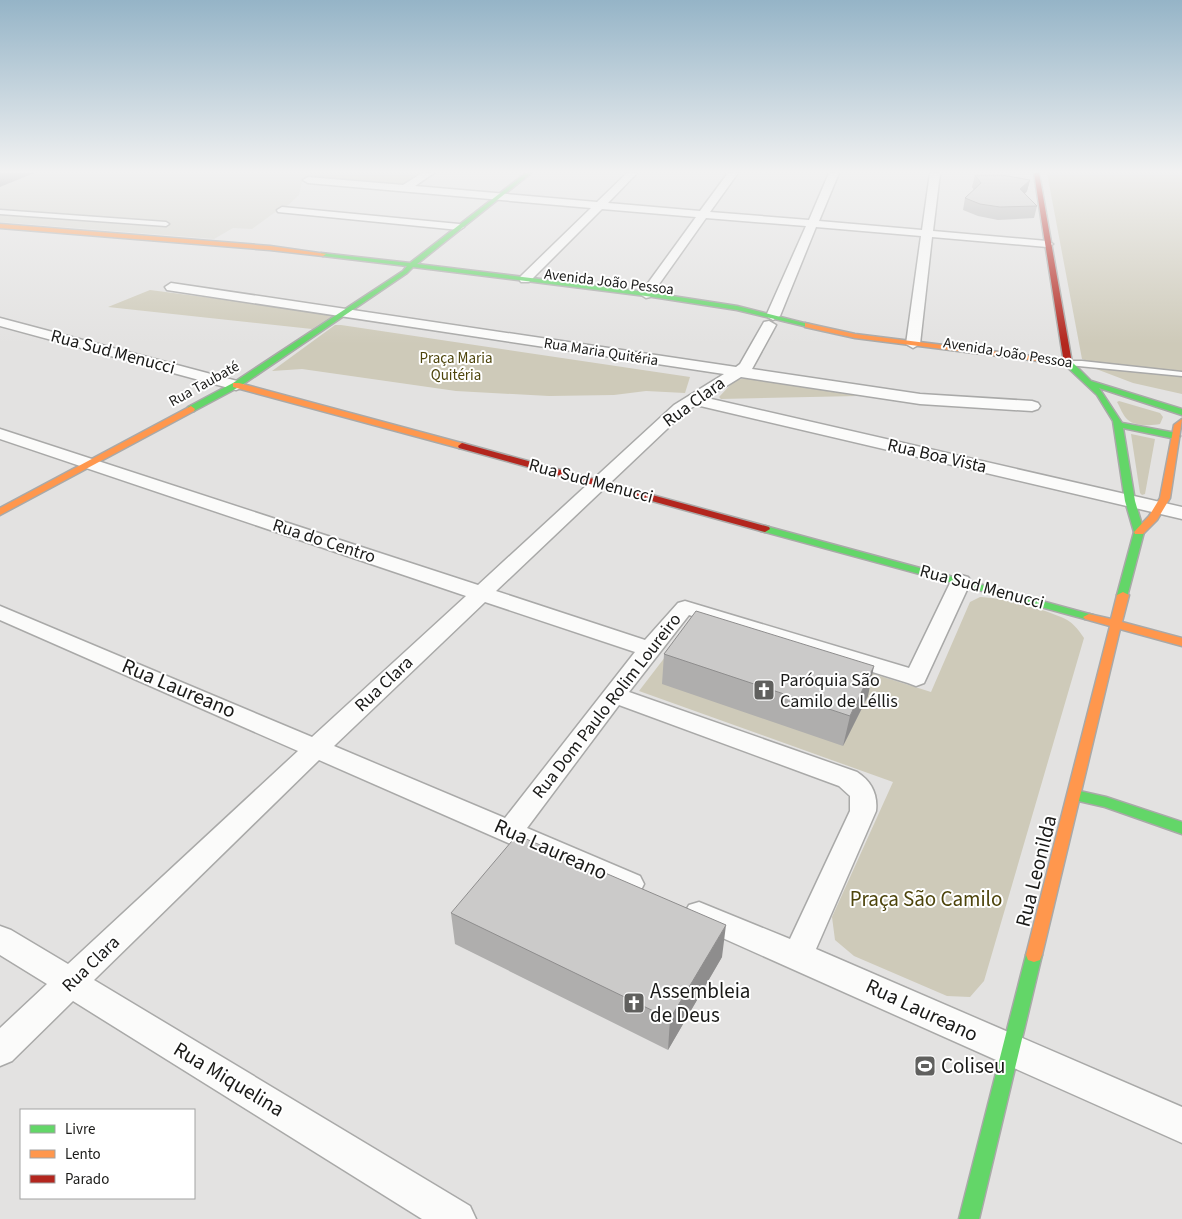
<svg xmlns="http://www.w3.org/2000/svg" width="1182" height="1219" font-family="'Source Sans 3',sans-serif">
	<rect width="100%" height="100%" fill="#e3e2e1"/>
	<path fill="#d7d6cf" d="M0,173h311l-9,9 -3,13 -13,12 -12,6 -22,16 -19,-1 -19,11 -214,-17z"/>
	<path fill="#cecab9" d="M311,173h112l-20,12 -97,-7z
		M1047,173h135v199l-92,-10 -8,-3z
		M150,290l185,24 -23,15 -204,-22z
		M335,325h6l349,52 -5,16 -39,-2 -32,4 -65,1 -93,-5 -154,-22 -30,2z
		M1091,367l91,9v18l-49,-11z
		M749,378l109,18 -137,3 -2,-2 16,-17z
		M1119,401l41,12 3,4 -3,7c-8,2 -26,2 -32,-4 -5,-4 -8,-13 -11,-18z
		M1131,434l24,5 -10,55 -3,1 -2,-2z
		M980,597c23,1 60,11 81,20 11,4 17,12 23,21l-100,343 -14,16 -23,-1 -93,-40 -19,-16 -3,-23 61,-135 -254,-91 56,-73 236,74 39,-90z"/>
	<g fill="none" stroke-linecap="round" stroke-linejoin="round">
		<g stroke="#a9a9a8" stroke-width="3">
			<path id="lane" d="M0,210l166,12 3,2 -3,2 -166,-12z
				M1065,361h17l100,11v4l-114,-11 -4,-2z"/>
		</g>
		<g stroke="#a9a9a8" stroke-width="3">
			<path id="street" d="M422,173h12l-19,13 182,16 30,-29h10l-29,30 92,8 28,-38h10l-28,39 99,8 20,-47h10l-20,48 103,9 8,-57h10l-7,58 114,10 6,3 -6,3 -115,-10 -12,107 -7,4 -7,-4 15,-108 -105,-9 -36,89 -7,4 -7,-4 40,-90 -100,-8 -56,79 -4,1 -6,-4 56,-77 -94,-8 -73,73h-8l-2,-3 2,-3 70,-68 -283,-25 -5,-3 5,-3 95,8z
				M282,207l177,17 5,3 -5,3 -181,-18 -1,-2z
				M171,283l565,84 4,-3 24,-42 5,-1 7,4 -24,44 168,25 112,7 6,2 2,3 -2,3 -6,2 -112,-7 -179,-27 -34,21 475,109v12l-486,-114 -10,6 -190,180 149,49 33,-37 7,-2 224,67 42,-87 3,-4 7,-2 7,2 3,4 -47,102 -8,3 -8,-3 -219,-68 -60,77 228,80c14,9 21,22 19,39l-60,138 366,158v36l-493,-220 -5,-9 5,-9 10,-3 91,37 60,-128v-15l-11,-10 -220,-81 -92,123 113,48 4,8 -4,8 -10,4 -10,-4 -301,-132 -225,220 376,226 6,13h-54l-349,-218 -61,60 -12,5v-38l47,-44 -47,-29v-29l11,4 57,34 230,-213 -298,-131v-14l312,131 154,-141 -466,-157v-10l478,156 196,-180 50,-31 -557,-84 -2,-3zM485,602l150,50 -130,166 -171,-72z
				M0,318l241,64 3,3 -3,3 -5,2 -236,-64z"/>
		</g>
		<g stroke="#a9a9a8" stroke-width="3">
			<path id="fast" d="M526,173h5l-114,91 229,28 91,14 75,19 -4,2 -71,-17 -91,-14 -233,-29 -6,6 -168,114 -45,24h-6v-4l45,-24 170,-112 4,-5 -84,-10 -2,-1v-2l89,10z
				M1060,360l11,1 20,20 91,28v6l-83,-27 23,35 54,10 4,3 -4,3 -53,-11 12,73 9,31 -17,65h-8l-2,-2 17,-63 -9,-31 -12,-80 -16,-26 -32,-30 -5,-1z
				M765,526l328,89 2,2 -2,2h-8l-324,-88 -1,-2z
				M1075,790l31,7 76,25v12l-77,-27 -35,-8 -2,-4 2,-4z
				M1034,948l6,2 2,5 -63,264h-20l67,-264 2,-5z"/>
		</g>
		<g stroke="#a9a9a8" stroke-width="3">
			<path id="slow" d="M0,224l270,22 56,8 -3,2 -53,-6 -270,-22z
				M805,323l50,11 208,26 4,2 -4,2 -208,-26 -50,-11z
				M233,383h6l226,61 1,2 -1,2h-6l-226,-61z
				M191,406l4,3 -1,2 -194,104v-7z
				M1182,419l-12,79 -13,22 -14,14h-8l-1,-2 15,-16 11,-18 14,-73z
				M1123,592l6,3 -7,27 60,16v8l-62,-17 -78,326 -2,5 -6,2 -6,-2 -2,-5 84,-329 -25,-7 -2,-2 6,-3 22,5 6,-24z"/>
		</g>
		<g stroke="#a9a9a8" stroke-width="3">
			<path id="jam" d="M1034,173h5l33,190 -4,2 -4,-2z
				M462,443l307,84 1,2 -5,3 -4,-1 -302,-83 -1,-2z"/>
		</g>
		<use href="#lane" fill="#fbfbfa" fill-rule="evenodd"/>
		<use href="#street" fill="#fbfbfa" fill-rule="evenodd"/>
		<use href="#fast" fill="#63d668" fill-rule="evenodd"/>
		<use href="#slow" fill="#ff974d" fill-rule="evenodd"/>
		<use href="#jam" fill="#b3261e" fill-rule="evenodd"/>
	</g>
	<path fill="#afaead" d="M975,175l55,5 -3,11 -2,3 12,12 -3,12 -36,2 -20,-4 -15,-6 2,-12 9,-8 -2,-3z
		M664,654l204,42 -25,50 -181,-62z
		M451,913l271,44 -54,93 -213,-106z"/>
	<path fill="#8e8d8d" d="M0,173h34l-34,14z
		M1030,180l-3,11 -10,10 3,-12z
		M874,666l-6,30 -25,50 7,-30z
		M726,925l-4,32 -54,93 2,-31z"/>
	<path fill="#cbcac9" stroke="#8e8d8d" d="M975,175h27l28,5 -10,9 17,17 -37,1 -20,-3 -15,-6 16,-15z
		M696,611l178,55 -24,50 -186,-62z
		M517,835l209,90 -56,94 -219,-106z"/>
	<linearGradient id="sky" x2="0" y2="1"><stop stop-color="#95b4c7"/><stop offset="0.5" stop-color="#f2f2f2"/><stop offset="1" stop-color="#f2f2f2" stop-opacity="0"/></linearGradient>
	<rect width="1182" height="344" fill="url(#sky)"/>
	<defs>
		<g id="church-square" transform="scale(1.125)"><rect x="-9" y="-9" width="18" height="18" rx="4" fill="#60605e" stroke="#fff"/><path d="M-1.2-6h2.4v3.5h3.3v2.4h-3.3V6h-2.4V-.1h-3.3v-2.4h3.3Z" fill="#fff"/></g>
		<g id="stadium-square" transform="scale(1.125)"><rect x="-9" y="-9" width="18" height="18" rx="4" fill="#60605e" stroke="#fff"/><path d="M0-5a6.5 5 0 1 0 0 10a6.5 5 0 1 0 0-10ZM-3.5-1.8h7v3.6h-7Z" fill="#fff"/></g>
	</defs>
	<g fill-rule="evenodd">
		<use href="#church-square" x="764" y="690"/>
		<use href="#church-square" x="634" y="1003"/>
		<use href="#stadium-square" x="925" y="1066"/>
	</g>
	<g text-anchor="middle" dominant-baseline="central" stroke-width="4" stroke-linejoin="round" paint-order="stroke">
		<g font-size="15" fill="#1a1a18" stroke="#fff">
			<text transform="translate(609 282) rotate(7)">Avenida João Pessoa</text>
			<text transform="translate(601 352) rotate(9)">Rua Maria Quitéria</text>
			<text transform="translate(1008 353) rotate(9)">Avenida João Pessoa</text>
			<text transform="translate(204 384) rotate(-29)">Rua Taubaté</text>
		</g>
		<g font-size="15" fill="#4d440b" stroke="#fff">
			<text x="456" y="358">Praça Maria<tspan x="456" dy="17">Quitéria</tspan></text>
		</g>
		<g font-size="18" fill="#1a1a18" stroke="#fff">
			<text transform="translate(113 352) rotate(15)">Rua Sud Menucci</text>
			<text transform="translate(694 402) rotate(-36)">Rua Clara</text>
			<text transform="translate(937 456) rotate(13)">Rua Boa Vista</text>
			<text transform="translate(591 481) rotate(15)">Rua Sud Menucci</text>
			<text transform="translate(324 541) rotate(18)">Rua do Centro</text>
			<text transform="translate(982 587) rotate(15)">Rua Sud Menucci</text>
			<text transform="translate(384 684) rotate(-43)">Rua Clara</text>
			<text transform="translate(607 706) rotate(-52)">Rua Dom Paulo Rolim Loureiro</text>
			<text transform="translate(91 964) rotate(-44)">Rua Clara</text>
		</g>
		<g font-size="18" fill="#1a1a18" stroke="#fff" text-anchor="start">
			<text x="780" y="680">Paróquia São<tspan x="780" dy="21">Camilo de Léllis</tspan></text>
		</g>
		<g font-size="21" fill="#1a1a18" stroke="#fff">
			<text transform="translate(179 688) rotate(23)">Rua Laureano</text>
			<text transform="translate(551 849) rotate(24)">Rua Laureano</text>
			<text transform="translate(1036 871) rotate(-76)">Rua Leonilda</text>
			<text transform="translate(922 1010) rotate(25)">Rua Laureano</text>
			<text transform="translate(229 1079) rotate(31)">Rua Miquelina</text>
		</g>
		<g font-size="21" fill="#4d440b" stroke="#fff">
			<text x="926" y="899">Praça São Camilo</text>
		</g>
		<g font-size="21" fill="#1a1a18" stroke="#fff" text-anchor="start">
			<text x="650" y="991">Assembleia<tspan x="650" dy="24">de Deus</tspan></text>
			<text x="941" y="1066">Coliseu</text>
		</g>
	</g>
	<rect x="20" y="1109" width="175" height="90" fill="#ffffff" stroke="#a3a3a3"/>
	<rect x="30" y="1125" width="25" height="8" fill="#63d668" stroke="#a3a3a3"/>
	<text x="65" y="1134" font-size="15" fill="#1a1a18">Livre</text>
	<rect x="30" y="1150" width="25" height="8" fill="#ff974d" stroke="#a3a3a3"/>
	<text x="65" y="1159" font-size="15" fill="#1a1a18">Lento</text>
	<rect x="30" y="1175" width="25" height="8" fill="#b3261e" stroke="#a3a3a3"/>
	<text x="65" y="1184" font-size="15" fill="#1a1a18">Parado</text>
</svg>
